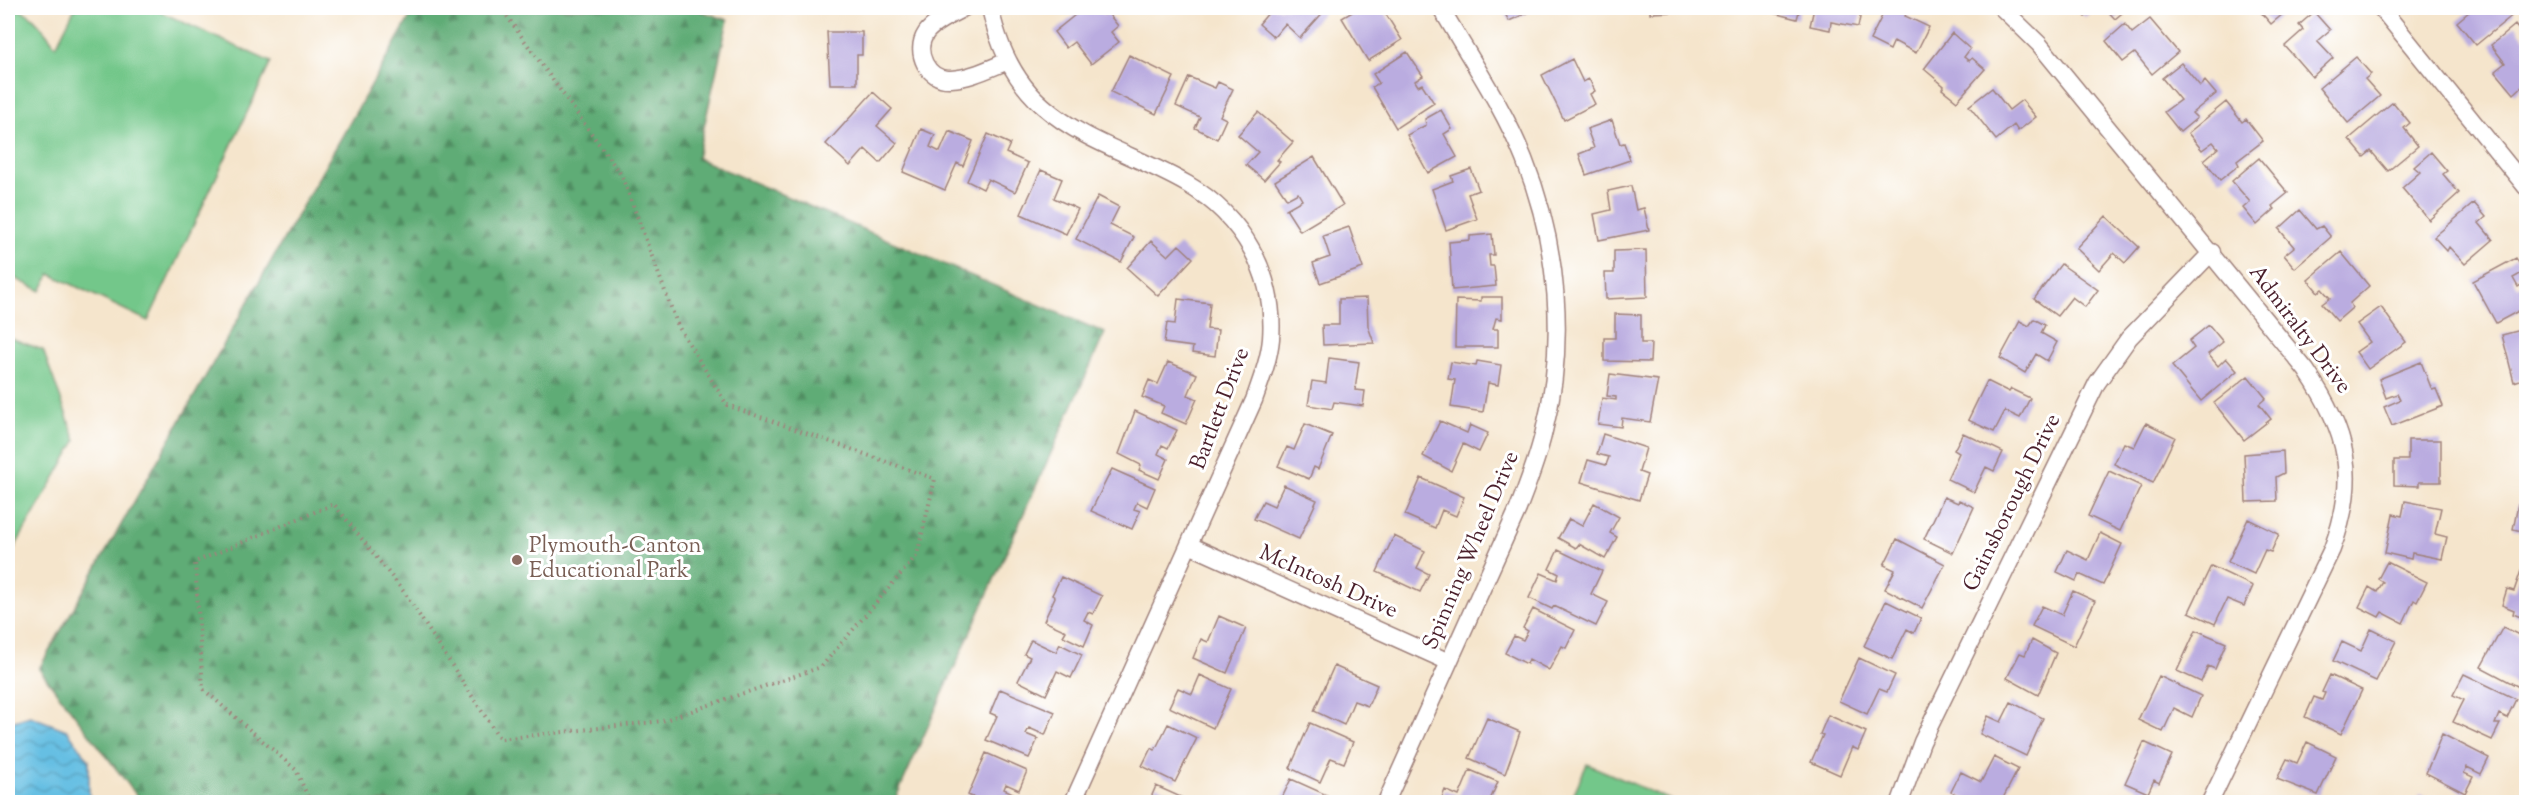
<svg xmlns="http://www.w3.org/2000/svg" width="2534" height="810" font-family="'Sorts Mill Goudy',serif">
	<defs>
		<pattern id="forest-firs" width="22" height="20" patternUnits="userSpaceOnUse" patternTransform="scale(1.5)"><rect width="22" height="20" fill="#5eac76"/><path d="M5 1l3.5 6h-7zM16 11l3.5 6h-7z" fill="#508b61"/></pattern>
		<pattern id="water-waves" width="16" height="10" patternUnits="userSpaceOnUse" patternTransform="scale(1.5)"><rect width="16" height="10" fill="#66bfe3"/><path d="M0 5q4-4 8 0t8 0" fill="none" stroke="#569bb8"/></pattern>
	</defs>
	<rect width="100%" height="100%" fill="#fff"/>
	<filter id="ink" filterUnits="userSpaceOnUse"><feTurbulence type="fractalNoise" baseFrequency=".0167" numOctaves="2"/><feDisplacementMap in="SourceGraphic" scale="12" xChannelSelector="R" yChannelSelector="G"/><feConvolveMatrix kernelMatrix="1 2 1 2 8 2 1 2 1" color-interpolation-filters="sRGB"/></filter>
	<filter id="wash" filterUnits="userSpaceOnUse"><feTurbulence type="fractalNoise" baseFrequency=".008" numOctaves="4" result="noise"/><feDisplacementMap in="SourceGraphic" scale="24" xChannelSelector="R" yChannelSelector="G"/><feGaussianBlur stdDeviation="1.35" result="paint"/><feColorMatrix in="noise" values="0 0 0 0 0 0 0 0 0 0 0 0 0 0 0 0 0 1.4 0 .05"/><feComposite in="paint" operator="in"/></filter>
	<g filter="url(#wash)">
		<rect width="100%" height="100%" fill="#f5e5cc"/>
		<path fill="url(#forest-firs)" stroke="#546650" stroke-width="1.5" d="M415,8h277l36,12 -31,138 408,175 -211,469h-758l2,-5 -99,-128z"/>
		<path fill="#73c78a" stroke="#5e735a" stroke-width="1.5" d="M8,8c24,0 34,21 48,38l19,-38h77l119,54 -123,259 -98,-47 -9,17 -33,-16z
			M8,337l35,13 33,91 -68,118z
			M1587,764l88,38h-105z"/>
		<path fill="url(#water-waves)" stroke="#586f87" stroke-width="1.5" d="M30,716l37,14 22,30v42h-81v-79z"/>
		<g id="blocks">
			<path fill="#baace0" d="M1091,8h7l6,7 3,-3 11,14 -7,6 8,10 -28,22 -17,-22 -8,6 -12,-16 26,-21 2,3z
				M1265,8h62l-27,30 -15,-14 -11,13 -15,-13 11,-13z
				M1359,8h23l20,32 -34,21 -26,-43z
				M1502,8h36l-29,13z
				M1650,8h27v4l-27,1z
				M1753,8h47l-3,11z
				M1814,8h48l-4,19 -27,-5 -1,8 -20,-4z
				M1886,8h20l3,1 -4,7 24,11 -13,26 -22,-12 -4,9 -20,-10z
				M2077,8h18l-10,9z
				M2105,8h23l-13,11z
				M2257,8h33l-19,16z
				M2467,8h42l5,6 -38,31 -19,-23 13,-11z
				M2314,12l16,18 -13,11 16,17 -21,19 -27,-31 18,-16 -4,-5z
				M2150,19l28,33 -26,22 -17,-21 -12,9 -17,-21 19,-17 7,9z
				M2515,25l11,14v44l-12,11 -19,-23 10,-8 -14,-18z
				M827,32h35v23h-5v29h-27z
				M1952,33l18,16 -6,8 5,4 3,-3 13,11 -28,32 -15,-12 2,-3 -20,-17z
				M1407,52l16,24 -8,5 3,5 4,-2 12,19 -38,25 -24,-41 7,-4 -6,-9z
				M1129,55l45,22 -18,37 -45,-22z
				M2356,57l15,17 -6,5 15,17 -32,27 -29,-35z
				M1572,59l11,23 6,-3 6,12 -5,3 5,10 -31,16 -22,-45z
				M2181,63l19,23 5,-5 11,13 -24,19 5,5 -17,14 -16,-20 16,-12 -18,-22z
				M1189,77l26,11 3,-6 15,7 -13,27 6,3 -9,20 -22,-11 5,-11 -24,-11z
				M1992,88l17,22 13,-10 14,17 -18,14 -4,-6 -18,15 -27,-34z
				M873,92l19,17 -15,17 20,17 -17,20 -15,-14 -15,17 -24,-22z
				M2226,102l16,20 4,-3 17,22 -26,20 2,4 -19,15 -16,-20 14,-12 -5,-6 -11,8 -14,-17z
				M2393,102l17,21 -6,5 14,18 -30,25 -17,-20 -7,6 -15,-18z
				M1441,110l11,19 -8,5 13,23 -29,16 -21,-38 19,-10 -1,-6z
				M1258,112l35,30 -16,18 3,2 -16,18 -18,-15 12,-13 -20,-17z
				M1612,120l8,24 4,-1 6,17 -44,15 -7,-21 15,-6 -7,-19z
				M921,129l14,6 -5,12 10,5 9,-21 24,10 -10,25 -6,-3 -12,27 -42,-18z
				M988,134l22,10 -4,9 22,10 -13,29 -27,-13 -5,10 -16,-8z
				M2431,152l16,19 -4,3 16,19 -30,27 -27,-32 18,-16 -6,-5z
				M1314,157l29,48 -43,26 -14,-22 16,-9 -4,-7 -11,6 -12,-18z
				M2259,158l29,35 -16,13 3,3 -18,16 -14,-17 7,-6 -18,-21z
				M1471,169l8,21 -11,4 9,25 -31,11 -14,-41 21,-8 -2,-5z
				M1041,170l21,9 -8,19 24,11 -12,25 -45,-20z
				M1631,186l5,24 8,-2 5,22 -50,10 -5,-26 17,-4 -3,-19z
				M1098,196l21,11 -9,18 24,12 -13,25 -45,-23z
				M2474,203l12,14 -7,6 14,17 -28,24 -16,-17 -2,4 -13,-14z
				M2300,210l16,19 6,-3 9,11 -36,31 -11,-13 10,-8 -15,-18z
				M2106,216l33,31 -14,16 -11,-10 -15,17 -23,-22z
				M1349,227l14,41 -43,15 -7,-20 17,-6 -7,-21z
				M1492,234l2,21h-5l1,11h4l2,20 -44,4 -3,-48 21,-2v-4z
				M1151,241l17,15 11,-11 14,13 -35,38 -31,-28z
				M1646,250l1,47 -41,2 -1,-26h9v-22z
				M2341,252l28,34 -19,17 2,5 -15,13 -15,-17 8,-6 -8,-9 -4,3 -10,-12z
				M2516,258l8,14 -11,6 5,9 8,-5v25l-30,16 -23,-42z
				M2061,264l37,26 -13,17 -13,-10 -15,19 -23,-17z
				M1481,297h21v22l-6,-1 -3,11h5v18h-43l1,-47 25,1z
				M1367,298l1,28 6,17 -51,2 -1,-20h17v-26z
				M1178,299l32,4 -3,26 11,1 -3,26 -23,-3 1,-6 -29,-4 3,-20 8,1z
				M2381,307l25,35 -38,27 -12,-17 14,-10 -13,-18z
				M1615,314l26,1v28h10l-1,19 -46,-1v-23h11z
				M2034,319l11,6 -4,8 16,9 -10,19 -11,-7 -11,19 -25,-15 20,-37 9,5z
				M2526,320v58l-12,4 -12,-47 23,-6 -2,-8z
				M2209,325l14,17 -15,12 10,12 8,-8 11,13 -36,30 -29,-35 22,-18 -5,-7z
				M1329,358l30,4 -4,28 10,1 -2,15 -29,-4 -2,7 -24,-4 4,-24 14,2z
				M1477,361l24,4 -3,20 -10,-2 -5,29 -32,-5 4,-27 -7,-1 3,-17 25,4z
				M1168,362l29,12 -9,21 9,4 -11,25 -25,-11 3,-7 -22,-9 7,-17 9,4z
				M2421,362l11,28 4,-1 7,17 -51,20 -8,-19 16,-7 -3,-6 -11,4 -7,-19z
				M1610,374l48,6 -8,42 -28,-4 -1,9 -23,-3 4,-26 14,2v-3l-9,-1z
				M2248,376l18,22 -7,6 12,15 -27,21 -30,-37z
				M1987,381l22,11 2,-3 19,9 -10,20 -15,-7 -11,21 -26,-12z
				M2522,388h4v21h-1z
				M1135,411l42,19 -9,18 -6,-3 -4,9 10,5 -9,20 -20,-9 2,-5 -22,-11z
				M1440,421l27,12 3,-8 18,8 -9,19 -16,-8 -12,27 -28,-15z
				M2146,423l29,14 -22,46 -39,-19 10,-21 10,4z
				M1305,424l27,11 -14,34 -4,-2 -5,12 -31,-13 9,-19 7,3z
				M1963,433l40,19 -9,19 -8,-4 -12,25 -27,-13 12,-26 -5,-3z
				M1603,434l43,14 -7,24 8,3 -8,25 -58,-18 7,-22 18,5 3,-8 -12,-3z
				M2408,440h33v42h-22v4l-25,-1v-25h14z
				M2283,451l1,22 -8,4 1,24 -31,1 -2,-48z
				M1112,469l43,19 -8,19 -10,-5 -3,7 6,2 -8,18 -41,-18z
				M2109,471l32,15 -21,45 -32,-15z
				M1421,478l43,19 -8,19 -14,-6 -7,18 -30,-13z
				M1284,485l33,15 -18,39 -45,-20 9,-18 11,5z
				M1944,497l14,6 1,-3 15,7 -21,46 -29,-14z
				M2405,501l36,7 -6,26 12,3 -5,22 -30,-6 -1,6 -26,-6 8,-39 9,2z
				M1594,503l25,14 -9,16 7,4 -12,22 -26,-15 -3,4 -18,-10 11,-19 13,7z
				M2518,504l8,2v26l-13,-3z
				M2248,519l31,15 -8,18 -6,-2 -11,24 -26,-12z
				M2100,533l22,11 -19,41 -24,-11 -3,7 -19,-9 10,-22 21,10z
				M1394,536l31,15 -8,17 12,6 -9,18 -43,-20z
				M1897,539l48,25 -23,44 -37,-19 10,-19 -11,-5z
				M1558,550l44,21 -11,23 17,8 -12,24 -42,-20 -2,3 -23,-11 12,-25 16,7 2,-6 -10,-5z
				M2387,562l40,20 -10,20 -3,-2 -11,23 -21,-11 -3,5 -20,-10 10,-20 8,5 6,-10 -5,-3z
				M2523,565l3,1v53l-13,-5 1,-4 -12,-5 5,-16 7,2z
				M2211,566l42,20 -9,20 -17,-7 -12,25 -26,-12z
				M1061,577l41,19 -9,18 -5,-2 -4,8 9,5 -9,21 -21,-10 3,-5 -22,-10 11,-24 -3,-2z
				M2073,591l22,10 -21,45 -42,-20 10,-20 20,9z
				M1886,601l35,17 -7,15 -7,-4 -15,30 -28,-13z
				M1533,609l42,21 -9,18 -4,-2 -13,24 -20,-11 -2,5 -22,-11 9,-17 9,4 5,-9 -5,-3z
				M1219,616l27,12 -19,45 -34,-15 8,-19 7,3z
				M2526,626l-1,37 1,10 -7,14 -38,-20 22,-40 18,9z
				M2371,629l25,12 -20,40 -43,-20 9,-19 19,9z
				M2196,630l30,13 -11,26 -7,-3 -7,16 -24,-11z
				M1031,640l25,12 4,-8 22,11 -11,23 -14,-7 -11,24 -28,-14 12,-24 -6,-3z
				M2032,640l24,13 -18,42 -31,-17 13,-25 5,2z
				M1859,658l36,17 -8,17 -8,-3 -12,25 -28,-13z
				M1334,666l43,19 -9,21 -14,-5 -10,24 -30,-14z
				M2464,674l52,25 -9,19 -8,-4 -4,10h5l-8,16 -39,-18 11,-22 -11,-5z
				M1200,675l31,14 -18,39 -44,-21 9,-19 14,6z
				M2330,675l32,15 -21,44 -36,-17 9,-20 8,3 3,-7 -3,-1z
				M2159,676l42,20 -9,21 -18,-9 -11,24 -25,-12z
				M1000,689l55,23 -10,23 -16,-7 -3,6 12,5 -9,19 -43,-18 11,-24 -7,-3z
				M2011,702l32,16 -17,38 -46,-22 8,-18 13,6z
				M1828,715l38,17 -8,18 -6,-3 -12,28 -29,-13 12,-27 -3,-1z
				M1487,718l33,14 -15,42 -36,-16z
				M1310,723l43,19 -9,21 -13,-5 -11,24 -30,-14z
				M1168,724l29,14 -22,44 -33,-16 9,-18 4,2z
				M2442,734l47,24 -8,16 -14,-7 -3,6 9,4 -8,16 -39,-20z
				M2144,742l28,13 -13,28 -5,-3 -6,13 -23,-10z
				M2307,742l29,14 -18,39 -41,-16 10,-20 10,4z
				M986,753l41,18 -8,19 -13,-6 -2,5 9,4 -5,9h-24l-16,-7z
				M1994,757l24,12 -17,33h-28l-22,-10 10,-20 20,10z
				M1470,770l28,12 -9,20h-49l5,-12 14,6z
				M1291,779l38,17 -3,6h-46z
				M1156,786l27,12 -2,4h-32z
				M2420,795l16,7h-19z"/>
		</g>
	</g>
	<g filter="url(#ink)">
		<use href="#blocks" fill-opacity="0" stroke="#a0827c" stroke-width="1.5"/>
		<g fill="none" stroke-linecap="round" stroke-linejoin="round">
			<g stroke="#a0827c" stroke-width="19">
				<path id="minor" d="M964,8c-11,6 -30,14 -38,25 -13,19 2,48 25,46 20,-1 39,-11 57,-18
					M990,8c8,36 24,73 53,98 42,37 96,50 144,78 55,32 89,90 84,155 -2,21 -10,41 -17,61l-181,402
					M2002,8l37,36 267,326c42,62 53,107 26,179l-122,253
					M2381,8l145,179
					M1189,545l260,117
					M1386,802l132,-293c10,-26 20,-51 26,-78 23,-89 14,-187 -20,-272 -21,-53 -55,-102 -83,-151
					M1900,802l22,-60 175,-359 32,-45 83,-86"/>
			</g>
			<path stroke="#a0827c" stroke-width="4" stroke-dasharray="1.5 4.5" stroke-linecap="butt" d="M310,802l-14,-32 -93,-81 -8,-127 139,-58 70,88 96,147 162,-18 159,-54 96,-112 18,-76 -208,-74 -49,-79 -56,-150 -121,-168"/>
			<use href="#minor" stroke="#fff" stroke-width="16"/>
		</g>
	</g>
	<circle fill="#8d6e63" stroke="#fff" stroke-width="2" cx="517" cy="560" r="6"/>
	<g text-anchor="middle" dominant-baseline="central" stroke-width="6" stroke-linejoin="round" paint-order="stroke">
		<g font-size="22" fill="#4a1f2b" stroke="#fff">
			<text transform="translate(2299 330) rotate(53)">Admiralty Drive</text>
			<text transform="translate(1221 409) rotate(-69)">Bartlett Drive</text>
			<text transform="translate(2013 503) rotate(-64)">Gainsborough Drive</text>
			<text transform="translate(1472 551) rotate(-67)">Spinning Wheel Drive</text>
			<text transform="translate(1328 583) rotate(24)">McIntosh Drive</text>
		</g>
		<g font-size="22" fill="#785e54" stroke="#fff" text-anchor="start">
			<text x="529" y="547">Plymouth-Canton<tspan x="529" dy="25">Educational Park</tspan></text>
		</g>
	</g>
	<rect width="2534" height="810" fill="none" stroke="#fff" stroke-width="30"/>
</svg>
